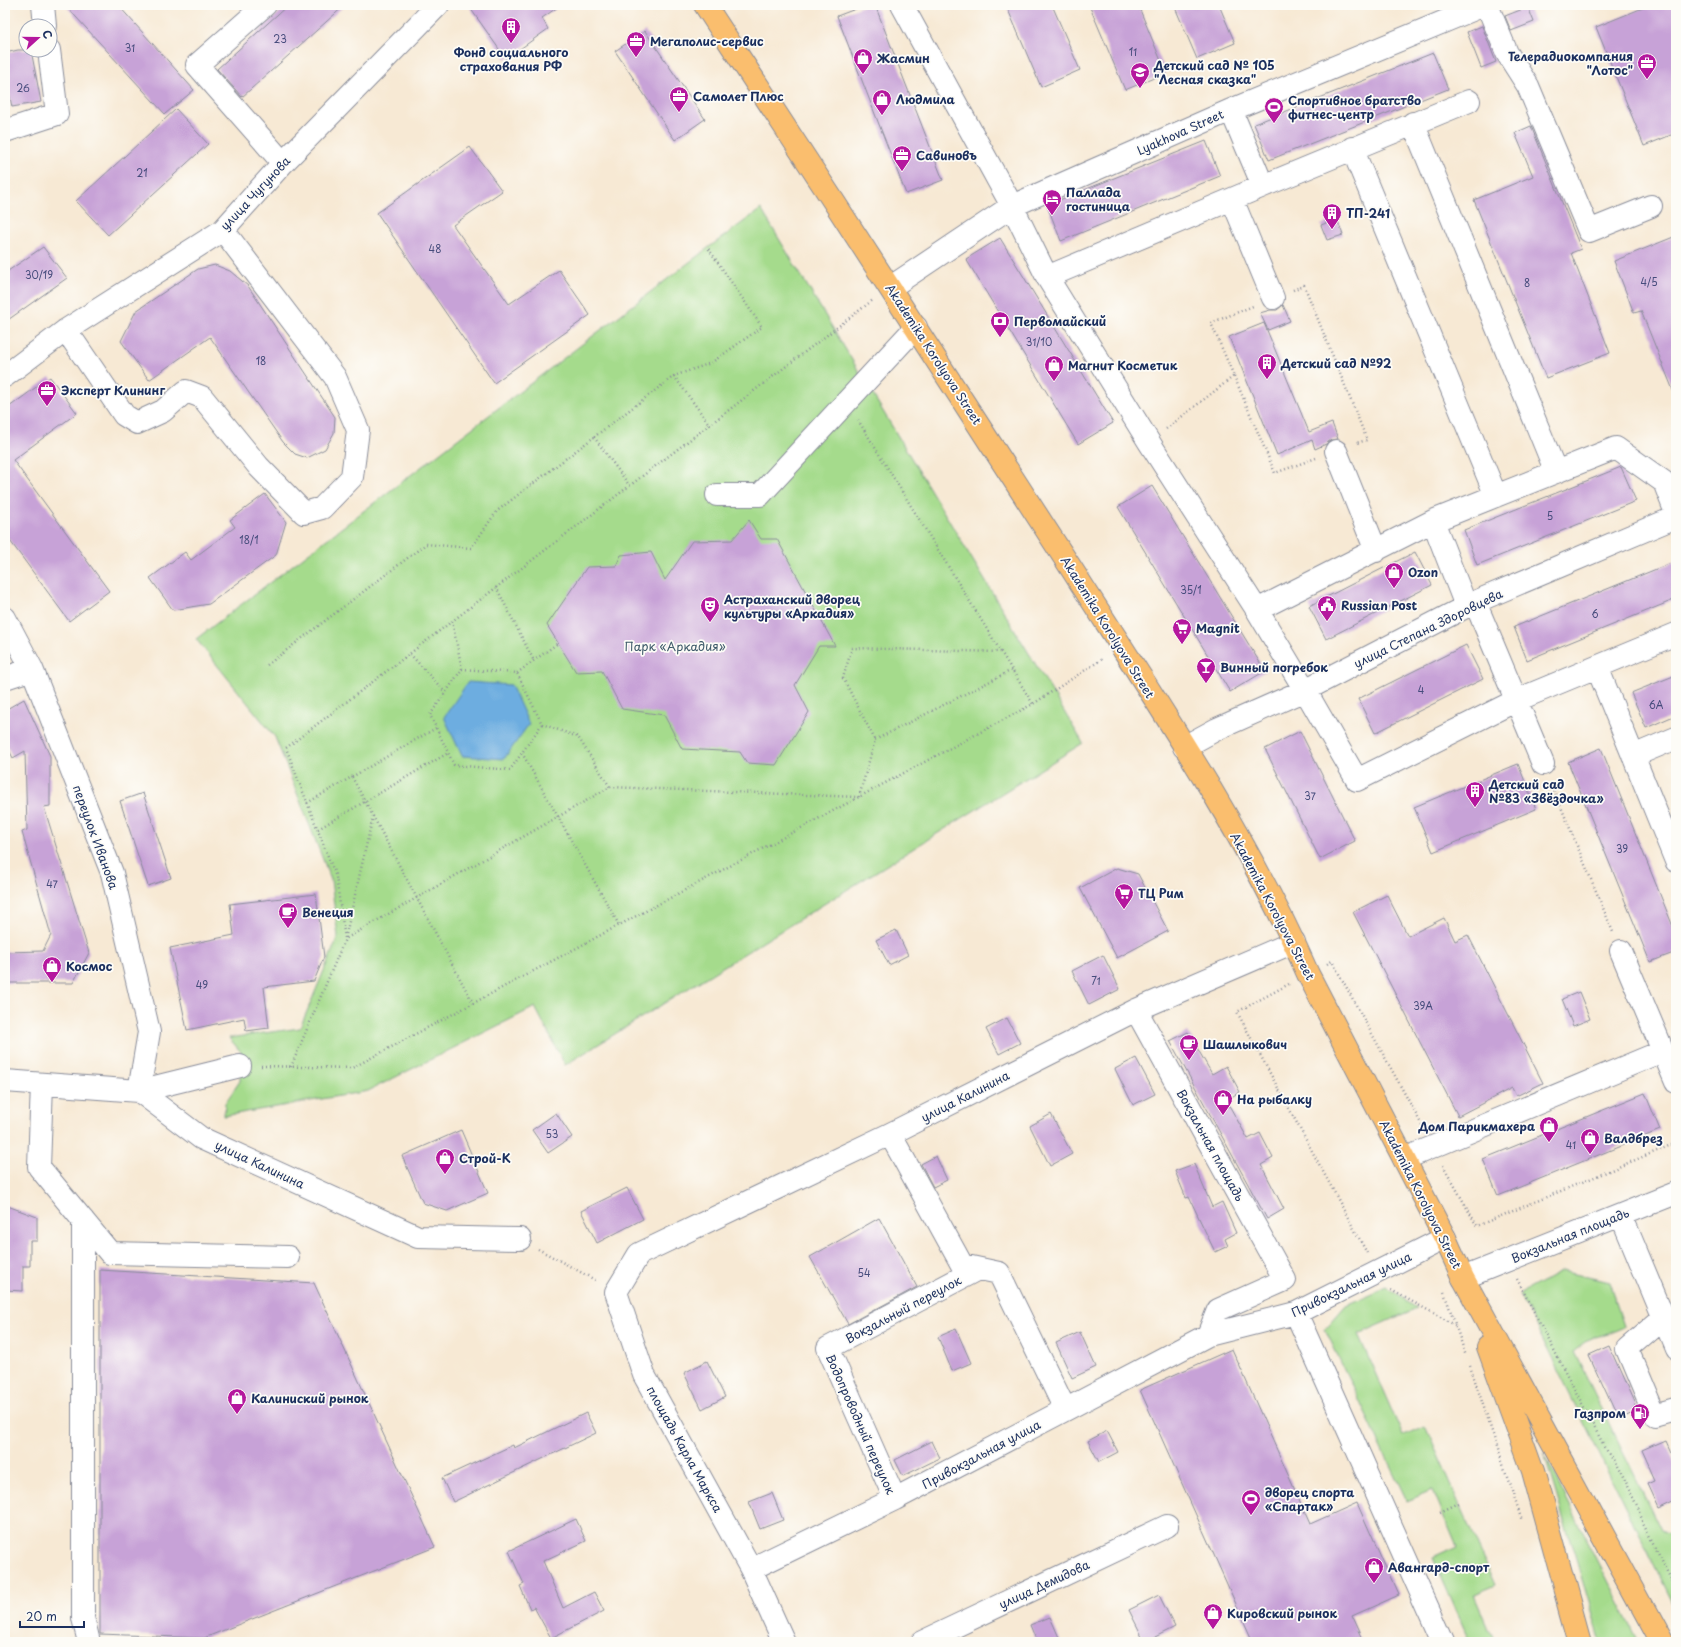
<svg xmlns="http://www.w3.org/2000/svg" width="1681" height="1647" font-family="'Playpen Sans',sans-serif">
	<rect width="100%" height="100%" fill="#fdfcf7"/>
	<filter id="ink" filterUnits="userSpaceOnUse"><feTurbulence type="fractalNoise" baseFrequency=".025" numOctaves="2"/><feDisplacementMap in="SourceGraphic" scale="8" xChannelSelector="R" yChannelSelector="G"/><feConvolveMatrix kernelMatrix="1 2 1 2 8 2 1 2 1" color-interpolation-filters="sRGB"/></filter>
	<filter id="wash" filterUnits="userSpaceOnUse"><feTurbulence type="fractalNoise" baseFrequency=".012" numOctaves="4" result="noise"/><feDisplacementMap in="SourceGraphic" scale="16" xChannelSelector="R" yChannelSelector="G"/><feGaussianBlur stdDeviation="0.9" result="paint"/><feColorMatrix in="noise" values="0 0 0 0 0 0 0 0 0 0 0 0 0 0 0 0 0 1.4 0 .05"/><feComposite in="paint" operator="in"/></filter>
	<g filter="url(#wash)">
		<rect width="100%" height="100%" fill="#f7e9d4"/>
		<path fill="#a5db8c" stroke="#608575" d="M761,209l322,534 -518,322 -30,-58 -167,84 -144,25 1,-13 15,-22 1,-29 -12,-14 71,-10 38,-91 -7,-57 -56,-143 -79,-98 512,-391z
			M1562,1271l47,11 15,44 -38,16 -12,9 87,180 10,5 5,-3v76l-156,-315z
			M1386,1287l31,21 -59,26 45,102 22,-10 71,160 -21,9 20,47h-25l-37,-84 24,-11 -24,-57 -26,11 -82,-172 21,-24z
			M1544,1454l95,188h-38z"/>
		<path fill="#6dade0" stroke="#446e9f" d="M468,682l43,3 18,39 -25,35 -42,-3 -18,-39z"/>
		<g id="blocks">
			<path fill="#c7a2d7" d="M65,5h53l76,85 -29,24z
				M288,5h57l-103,92 -25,-28z
				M468,5h93l-19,13 6,11 -42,30z
				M866,5h9l68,175 -37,14 -69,-178z
				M1006,5h46l28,65 -39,17z
				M1089,5h49l28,68 -41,17z
				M1174,5h45l16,38 -38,16z
				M1650,5h26v128l-32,13 -48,-119z
				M1528,7l6,15 -23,9 -6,-15z
				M1482,26l14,36 -15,6 -14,-36z
				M645,31l60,88 -30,21 -60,-89z
				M18,50h13l10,52 -29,5 -7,-34v-20z
				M1433,53l15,36 -179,71 -15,-36z
				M176,109l32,35 -100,91 -32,-34z
				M1531,126l50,123 -10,4 39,100 -64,25 -72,-178 59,-24 -18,-43z
				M1206,141l14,35 -159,65 -14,-36z
				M470,147l32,44 -49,34 56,79 50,-34 31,45 -96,68 -117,-170z
				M1337,219l6,16 -16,5 -6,-15z
				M1676,236v159h-1l-34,-84 -7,2 -20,-52z
				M1000,238l113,185 -35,21 -112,-185z
				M43,247l24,31 -62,44v-49z
				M215,265l15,6 18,15 87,131 -1,16 -9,16 -18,9 -12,-4 -12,-12 -73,-105 -61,43 -28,-39 15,-30 62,-42z
				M1283,305l7,16 -22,9 -8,-17 10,-3h7z
				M1264,323l45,109 23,-9 6,16 -7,1 -5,4 -11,5 -3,-9 -35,15 -48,-118z
				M50,377l27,36 -64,47 96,131 -40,30 -64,-87v-124z
				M1621,467l15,34 -159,64 -13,-35z
				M1152,486l113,185 -35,21 -112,-185z
				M265,494l21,28 -10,33 -67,49 -36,6 -23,-32 35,-26 6,8 44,-33 -5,-7z
				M749,520l12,19h16l58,107h-16l-24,39 14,27 -33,53 -29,-2 -7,-11 -58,-3 -18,-34 -42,-6 -20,-38 -26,1 -29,-47 40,-58 29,-1 5,-11 30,-3 14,28 27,-39 40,-1z
				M1415,552l17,33 -106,54 -17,-33z
				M1676,561v38l-149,61 -13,-33z
				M1466,645l17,34 -108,54 -17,-34z
				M1676,675v40l-30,13 -15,-35z
				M24,699l26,57v50l-6,1 45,146 -16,30h-68v-31l38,-1 8,-16 -29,-103 5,-2 -2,-79 -12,7 -8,-16v-32z
				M1300,731l55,110 -35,18 -55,-110z
				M1601,748l75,186v18l-26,10 -82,-200z
				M1518,764l18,45 -103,43 -19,-45z
				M143,793l28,85 -23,8 -28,-85z
				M1117,868l21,6 30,57 -51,27 -37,-70z
				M316,894l8,63 -10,24 -50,6 5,41 -23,3 -2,-13 -57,12 -17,-82 64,-13 -4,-31z
				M1387,895l21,41 36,-18 11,23 13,-6 75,148 -27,13 -4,-8 -54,28 -105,-204z
				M896,930l12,25 -19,10 -13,-25z
				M1103,955l17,34 -31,16 -17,-34z
				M1579,992l11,27 -17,7 -11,-27z
				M1007,1018l13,25 -21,11 -13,-25z
				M1188,1032l24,42 14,-8 14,26 -14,8 22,39 12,-6 13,25 -12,7 23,44 -17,10 -97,-178z
				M1136,1058l19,36 -22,11 -18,-36z
				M1645,1093l15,37 -162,66 -15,-37z
				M556,1113l16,24 -24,16 -16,-23z
				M1051,1114l21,40 -22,12 -20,-40z
				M461,1130l27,63 -41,18 -24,-8 -21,-47z
				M936,1156l11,24 -14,7 -12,-23z
				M1194,1164l18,43 10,-5 14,31 -11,6 3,7 -13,6 -26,-55 -3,1 -11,-27z
				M627,1188l16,31 -46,24 -16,-32z
				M5,1205l32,12v24h-7v25h-7v25l-18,-1z
				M879,1218l38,69 -69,37 -38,-67z
				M100,1270l214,13 121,264 -231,91 -104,-4z
				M956,1329l15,34 -19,8 -14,-34z
				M1080,1332l16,35 -24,11 -16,-35z
				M1609,1346l28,63 -19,9 -29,-63z
				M1232,1349l78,175 47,-21 41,92 -47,21 12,26h-110l-113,-252z
				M707,1361l18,36 -23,12 -18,-36z
				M586,1413l10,20 -143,69 -11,-24 71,-33 1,3z
				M1107,1431l11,21 -19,10 -11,-21z
				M932,1441l8,17 -37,18 -8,-16z
				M1665,1441l11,25v33l-17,8 -11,-24 7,-3 -13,-29z
				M772,1493l11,27 -23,9 -11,-27z
				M576,1519l10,22 -43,20 20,47 31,-16 10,19 -53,27 -17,-31 -4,2 -10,-23 4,-2 -15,-33z
				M1159,1595l16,32 -30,15 -16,-32z
				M1050,1617l11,25h-24l-7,-17z"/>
		</g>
	</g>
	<g filter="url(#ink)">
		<use href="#blocks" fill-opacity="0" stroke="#898c99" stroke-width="1"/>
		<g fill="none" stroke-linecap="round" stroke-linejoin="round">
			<g stroke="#898c99" stroke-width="24">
				<path id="minor" d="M43,5l2,21
					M265,5l-68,60 86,98
					M902,5l110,201 35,71 102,165 108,168 48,80 52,90 160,-80 159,-66
					M1487,5l20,48 21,33 61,145 62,-25
					M1413,123l143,349
					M5,131l52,-17 -8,-64
					M1352,148l144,348
					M1263,186l206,-85
					M1232,199l41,99
					M1047,277l216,-91 -32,-76
					M891,287l121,-81 219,-96 253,-105
					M66,330l58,85 13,8 26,-12 23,-20 16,6 57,70 45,46 18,-5 30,-31 6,-47 -23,-53 -112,-147
					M5,376l61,-46 157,-100 60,-67 155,-158
					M1336,451l40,100
					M717,495h43l156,-168
					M1433,521l33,85
					M1475,602l68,162
					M1257,610l176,-89 183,-73 48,34 12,31
					M5,618l27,51 80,204 37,159 -10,59
					M1597,667l79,194
					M5,678l27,-9
					M1184,747l33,-18 88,-39 170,-88 201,-85
					M1633,756l43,-18
					M1621,951l42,100
					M1136,1010l149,270 -67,30 -10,25
					M1676,1059l-8,4 8,19
					M5,1081l134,10 62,47 217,99 102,2
					M42,1084l-3,83 71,86 178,4
					M139,1091l101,-25
					M890,1134l72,131 37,8 66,136
					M1404,1159l259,-108 5,12
					M1621,1215l55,132
					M83,1220v398l6,24
					M1463,1278l213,-85
					M1296,1313l147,329
					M1664,1317l-37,32 28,67 21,-6
					M895,1499l-67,-151 150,-79
					M751,1569l144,-70 313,-164 88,-22 149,-75
					M784,1642l-33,-73 -107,-194 -28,-83 23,-38 251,-120 246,-124 158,-68
					M922,1642l245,-116"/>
			</g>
			<g stroke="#898c99" stroke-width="24">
				<path id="major" d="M705,5c123,187 245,375 366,563 83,130 175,265 237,406l137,264 18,40 198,364
					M1488,1347l45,124 47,171"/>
			</g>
			<path stroke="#898c99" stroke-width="2.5" stroke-dasharray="1 3" stroke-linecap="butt" d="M1293,290l11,-5 63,155 -11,3
				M674,376l35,48
				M1234,376l41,97 41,-15
				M858,420l175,284
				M1166,429l68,-53 -23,-53 42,-17
				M594,437l35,48
				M496,587l38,74
				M452,621l10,48
				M410,654l35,38
				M267,665l159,-121 45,4 26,-37 177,-135 37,-13 51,-36 -54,-79
				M462,669l55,4 25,51 -32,46 -56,-5 -24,-50z
				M517,673l41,-30
				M542,724l36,13 32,50
				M875,740l137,-70
				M522,753l97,172
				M352,777l121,226
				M1551,783l62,149
				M859,797l16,-57 -32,-62 9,-30 149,4
				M307,803l129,-75
				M373,816l-28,123 265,-152 248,10
				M318,829l130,-76
				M1327,964l5,-3 91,166
				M1289,984l-52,28 130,241
				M261,1066l91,2 681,-364 71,-46
				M291,1067l54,-128 -9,-62 -50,-129 587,-448
				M1443,1165l34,61 199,-83
				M538,1249l59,32
				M1517,1279l159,305
				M1391,1290l64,35
				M1444,1292l22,64
				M1470,1366l52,155
				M1440,1512l19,-9"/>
			<use href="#minor" stroke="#fff" stroke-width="22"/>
			<use href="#major" stroke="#fabe6e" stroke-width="22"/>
		</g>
	</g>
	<defs>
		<g id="building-pin" transform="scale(1)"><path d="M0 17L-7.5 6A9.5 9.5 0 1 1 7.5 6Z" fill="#b5179e" stroke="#fdfcf7"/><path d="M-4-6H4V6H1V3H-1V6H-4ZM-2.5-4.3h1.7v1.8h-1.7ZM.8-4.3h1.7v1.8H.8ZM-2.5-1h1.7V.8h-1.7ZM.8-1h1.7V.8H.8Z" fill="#fff"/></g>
		<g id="office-pin" transform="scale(1)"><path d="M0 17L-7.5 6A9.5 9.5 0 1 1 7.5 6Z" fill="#b5179e" stroke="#fdfcf7"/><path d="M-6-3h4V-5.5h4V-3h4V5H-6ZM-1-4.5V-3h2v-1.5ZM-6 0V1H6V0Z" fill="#fff"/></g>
		<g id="shop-pin" transform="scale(1)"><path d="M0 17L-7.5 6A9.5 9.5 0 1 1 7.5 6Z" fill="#b5179e" stroke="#fdfcf7"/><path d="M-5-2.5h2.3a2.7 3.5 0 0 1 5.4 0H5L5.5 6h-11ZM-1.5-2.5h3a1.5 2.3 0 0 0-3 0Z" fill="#fff"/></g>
		<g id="school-pin" transform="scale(1)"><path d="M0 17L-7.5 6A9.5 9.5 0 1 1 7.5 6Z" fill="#b5179e" stroke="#fdfcf7"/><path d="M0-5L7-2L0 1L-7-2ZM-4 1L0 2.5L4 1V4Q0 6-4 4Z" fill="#fff"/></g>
		<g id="stadium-pin" transform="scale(1)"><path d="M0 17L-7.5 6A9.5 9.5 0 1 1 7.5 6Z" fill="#b5179e" stroke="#fdfcf7"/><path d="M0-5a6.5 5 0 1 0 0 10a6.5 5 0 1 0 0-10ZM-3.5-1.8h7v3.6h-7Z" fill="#fff"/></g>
		<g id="hotel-pin" transform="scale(1)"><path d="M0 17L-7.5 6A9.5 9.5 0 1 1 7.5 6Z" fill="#b5179e" stroke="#fdfcf7"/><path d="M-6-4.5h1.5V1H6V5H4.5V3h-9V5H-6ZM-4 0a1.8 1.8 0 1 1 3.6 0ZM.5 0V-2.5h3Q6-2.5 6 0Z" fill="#fff"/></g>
		<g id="bank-pin" transform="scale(1)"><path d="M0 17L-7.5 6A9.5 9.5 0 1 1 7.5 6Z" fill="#b5179e" stroke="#fdfcf7"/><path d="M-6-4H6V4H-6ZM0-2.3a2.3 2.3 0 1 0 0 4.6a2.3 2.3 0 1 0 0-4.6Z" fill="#fff"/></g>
		<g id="civic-pin" transform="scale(1)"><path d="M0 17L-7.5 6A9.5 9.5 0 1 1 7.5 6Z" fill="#b5179e" stroke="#fdfcf7"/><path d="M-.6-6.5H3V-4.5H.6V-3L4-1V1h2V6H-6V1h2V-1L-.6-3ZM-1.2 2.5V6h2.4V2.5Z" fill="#fff"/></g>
		<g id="theatre-pin" transform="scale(1)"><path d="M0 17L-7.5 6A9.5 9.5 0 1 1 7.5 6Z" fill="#b5179e" stroke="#fdfcf7"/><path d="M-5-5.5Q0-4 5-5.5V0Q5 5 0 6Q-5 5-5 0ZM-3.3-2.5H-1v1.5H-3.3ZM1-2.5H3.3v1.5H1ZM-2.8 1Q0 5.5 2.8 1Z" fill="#fff"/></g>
		<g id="supermarket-pin" transform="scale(1)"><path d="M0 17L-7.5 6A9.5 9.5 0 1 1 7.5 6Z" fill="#b5179e" stroke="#fdfcf7"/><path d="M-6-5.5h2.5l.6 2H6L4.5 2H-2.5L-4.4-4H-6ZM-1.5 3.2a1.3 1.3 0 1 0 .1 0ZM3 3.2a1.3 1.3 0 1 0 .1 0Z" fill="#fff"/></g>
		<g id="bar-pin" transform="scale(1)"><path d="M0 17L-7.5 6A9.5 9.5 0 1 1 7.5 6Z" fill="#b5179e" stroke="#fdfcf7"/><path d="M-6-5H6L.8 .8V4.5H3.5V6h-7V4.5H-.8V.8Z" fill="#fff"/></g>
		<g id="cafe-pin" transform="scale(1)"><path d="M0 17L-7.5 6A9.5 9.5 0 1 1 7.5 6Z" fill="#b5179e" stroke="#fdfcf7"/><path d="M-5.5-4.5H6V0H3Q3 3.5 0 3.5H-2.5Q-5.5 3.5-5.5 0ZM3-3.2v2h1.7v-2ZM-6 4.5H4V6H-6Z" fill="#fff"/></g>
		<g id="fuel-pin" transform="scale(1)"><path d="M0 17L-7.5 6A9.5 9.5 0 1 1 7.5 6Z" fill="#b5179e" stroke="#fdfcf7"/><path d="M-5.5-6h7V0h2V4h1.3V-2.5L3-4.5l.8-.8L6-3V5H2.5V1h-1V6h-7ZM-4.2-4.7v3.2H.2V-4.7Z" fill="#fff"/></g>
	</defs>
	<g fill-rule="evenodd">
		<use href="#building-pin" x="511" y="27"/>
		<use href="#office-pin" x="636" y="41"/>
		<use href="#shop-pin" x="863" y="58"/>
		<use href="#office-pin" x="1647" y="63"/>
		<use href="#school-pin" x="1140" y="72"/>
		<use href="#office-pin" x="679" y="96"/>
		<use href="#shop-pin" x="882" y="99"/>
		<use href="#stadium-pin" x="1274" y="107"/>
		<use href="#office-pin" x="902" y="155"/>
		<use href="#hotel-pin" x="1052" y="199"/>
		<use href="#building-pin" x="1332" y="213"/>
		<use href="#bank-pin" x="1000" y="321"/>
		<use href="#building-pin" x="1267" y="363"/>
		<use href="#shop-pin" x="1054" y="365"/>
		<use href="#office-pin" x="47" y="390"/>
		<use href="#shop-pin" x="1394" y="572"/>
		<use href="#civic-pin" x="1327" y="605"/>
		<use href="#theatre-pin" x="710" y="606"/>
		<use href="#supermarket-pin" x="1182" y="628"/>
		<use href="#bar-pin" x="1206" y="667"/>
		<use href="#building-pin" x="1475" y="791"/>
		<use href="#supermarket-pin" x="1124" y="893"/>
		<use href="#cafe-pin" x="288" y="912"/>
		<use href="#shop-pin" x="52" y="966"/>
		<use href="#cafe-pin" x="1189" y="1044"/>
		<use href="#shop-pin" x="1223" y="1099"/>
		<use href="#shop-pin" x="1549" y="1126"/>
		<use href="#shop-pin" x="1590" y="1138"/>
		<use href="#shop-pin" x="445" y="1158"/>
		<use href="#shop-pin" x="237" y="1398"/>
		<use href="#fuel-pin" x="1640" y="1413"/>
		<use href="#stadium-pin" x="1251" y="1499"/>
		<use href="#shop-pin" x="1374" y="1567"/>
		<use href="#shop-pin" x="1213" y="1613"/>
	</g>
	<g text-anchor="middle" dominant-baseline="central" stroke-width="3.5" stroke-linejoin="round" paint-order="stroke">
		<g font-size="10" fill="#464c7c">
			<text x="280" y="38">23</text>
			<text x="130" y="47">31</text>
			<text x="1133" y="51">11</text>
			<text x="23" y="87">26</text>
			<text x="142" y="172">21</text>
			<text x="435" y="248">48</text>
			<text x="39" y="274">30/19</text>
			<text x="1649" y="281">4/5</text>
			<text x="1527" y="282">8</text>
			<text x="1039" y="341">31/10</text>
			<text x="261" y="360">18</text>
			<text x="1550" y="515">5</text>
			<text x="249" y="539">18/1</text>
			<text x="1191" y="589">35/1</text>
			<text x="1595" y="613">6</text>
			<text x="1421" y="689">4</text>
			<text x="1656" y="704">6А</text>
			<text x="1310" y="795">37</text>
			<text x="1622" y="848">39</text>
			<text x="52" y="883">47</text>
			<text x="1096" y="980">71</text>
			<text x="202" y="984">49</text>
			<text x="1423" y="1005">39А</text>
			<text x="552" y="1133">53</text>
			<text x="1571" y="1144">41</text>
			<text x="864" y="1272">54</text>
		</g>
		<g font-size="12" font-weight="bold" fill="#1b2f5e" stroke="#fdfcf7" text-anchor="start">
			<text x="650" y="41">Мегаполис-сервис</text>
			<text x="511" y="52" text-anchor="middle">Фонд социального<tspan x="511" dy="14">страхования РФ</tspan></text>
			<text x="1633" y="56" text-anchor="end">Телерадиокомпания<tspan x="1633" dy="14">"Лотос"</tspan></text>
			<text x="877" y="58">Жасмин</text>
			<text x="1154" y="65">Детский сад № 105<tspan x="1154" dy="14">"Лесная сказка"</tspan></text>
			<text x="693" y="96">Самолет Плюс</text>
			<text x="896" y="99">Людмила</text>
			<text x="1288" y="100">Спортивное братство<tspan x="1288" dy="14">фитнес-центр</tspan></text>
			<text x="916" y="155">Савиновъ</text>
			<text x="1066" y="192">Паллада<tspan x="1066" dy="14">гостиница</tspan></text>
			<text x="1346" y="213">ТП-241</text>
			<text x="1014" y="321">Первомайский</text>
			<text x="1281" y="363">Детский сад №92</text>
			<text x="1068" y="365">Магнит Косметик</text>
			<text x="61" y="390">Эксперт Клининг</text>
			<text x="1408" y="572">Ozon</text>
			<text x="724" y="599">Астраханский дворец<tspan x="724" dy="14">культуры «Аркадия»</tspan></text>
			<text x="1341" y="605">Russian Post</text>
			<text x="1196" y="628">Magnit</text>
			<text x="1220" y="667">Винный погребок</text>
			<text x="1489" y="784">Детский сад<tspan x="1489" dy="14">№83 «Звёздочка»</tspan></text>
			<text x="1138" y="893">ТЦ Рим</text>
			<text x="302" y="912">Венеция</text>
			<text x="66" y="966">Космос</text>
			<text x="1203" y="1044">Шашлыкович</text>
			<text x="1237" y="1099">На рыбалку</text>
			<text x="1535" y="1126" text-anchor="end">Дом Парикмахера</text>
			<text x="1604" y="1138">Валдбрез</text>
			<text x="459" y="1158">Строй-К</text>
			<text x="251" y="1398">Калиниский рынок</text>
			<text x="1626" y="1413" text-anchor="end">Газпром</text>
			<text x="1265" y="1492">дворец спорта<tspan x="1265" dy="14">«Спартак»</tspan></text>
			<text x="1388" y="1567">Авангард-cпорт</text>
			<text x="1227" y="1613">Кировский рынок</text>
		</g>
		<g font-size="12" fill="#1b2f5e" stroke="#fdfcf7">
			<text transform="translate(1180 132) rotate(-24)">Lyakhova Street</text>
			<text transform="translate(255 193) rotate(-47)">улица Чугунова</text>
			<text transform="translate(934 354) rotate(57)">Akademika Korolyova Street</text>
			<text transform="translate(1108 627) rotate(58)">Akademika Korolyova Street</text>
			<text transform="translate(1428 628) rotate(-26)">улица Степана Здоровцева</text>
			<text transform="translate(96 837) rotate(70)">переулок Иванова</text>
			<text transform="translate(1273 906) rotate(62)">Akademika Korolyova Street</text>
			<text transform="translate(965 1096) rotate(-27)">улица Калинина</text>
			<text transform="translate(1211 1145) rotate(61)">Вокзальная площадь</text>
			<text transform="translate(260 1164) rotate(25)">улица Калинина</text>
			<text transform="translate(1421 1194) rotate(63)">Akademika Korolyova Street</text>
			<text transform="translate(1570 1235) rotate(-22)">Вокзальная площадь</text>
			<text transform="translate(1351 1284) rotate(-26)">Привокзальная улица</text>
			<text transform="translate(903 1309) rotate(-28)">Вокзальный переулок</text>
			<text transform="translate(861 1424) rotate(66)">Водопроводный переулок</text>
			<text transform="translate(685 1449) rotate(61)">площадь Карла Маркса</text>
			<text transform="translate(981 1454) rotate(-28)">Привокзальная улица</text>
			<text transform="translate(1044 1584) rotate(-25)">улица Демидова</text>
		</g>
		<g font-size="12" fill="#3e5a6a" stroke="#fdfcf7">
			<text x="675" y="646">Парк «Аркадия»</text>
		</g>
	</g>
	<rect width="1681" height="1647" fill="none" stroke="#fdfcf7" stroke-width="20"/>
	<g transform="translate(38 38) rotate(69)"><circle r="19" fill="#fdfcf7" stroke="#a3aaba"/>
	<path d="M0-3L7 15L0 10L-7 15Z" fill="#b5179e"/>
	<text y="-6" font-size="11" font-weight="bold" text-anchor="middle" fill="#1b2f5e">С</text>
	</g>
	<path d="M20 1621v6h64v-6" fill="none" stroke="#1b2f5e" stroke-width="2"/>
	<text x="26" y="1621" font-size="12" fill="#1b2f5e" stroke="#fdfcf7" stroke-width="3" paint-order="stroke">20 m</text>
</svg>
